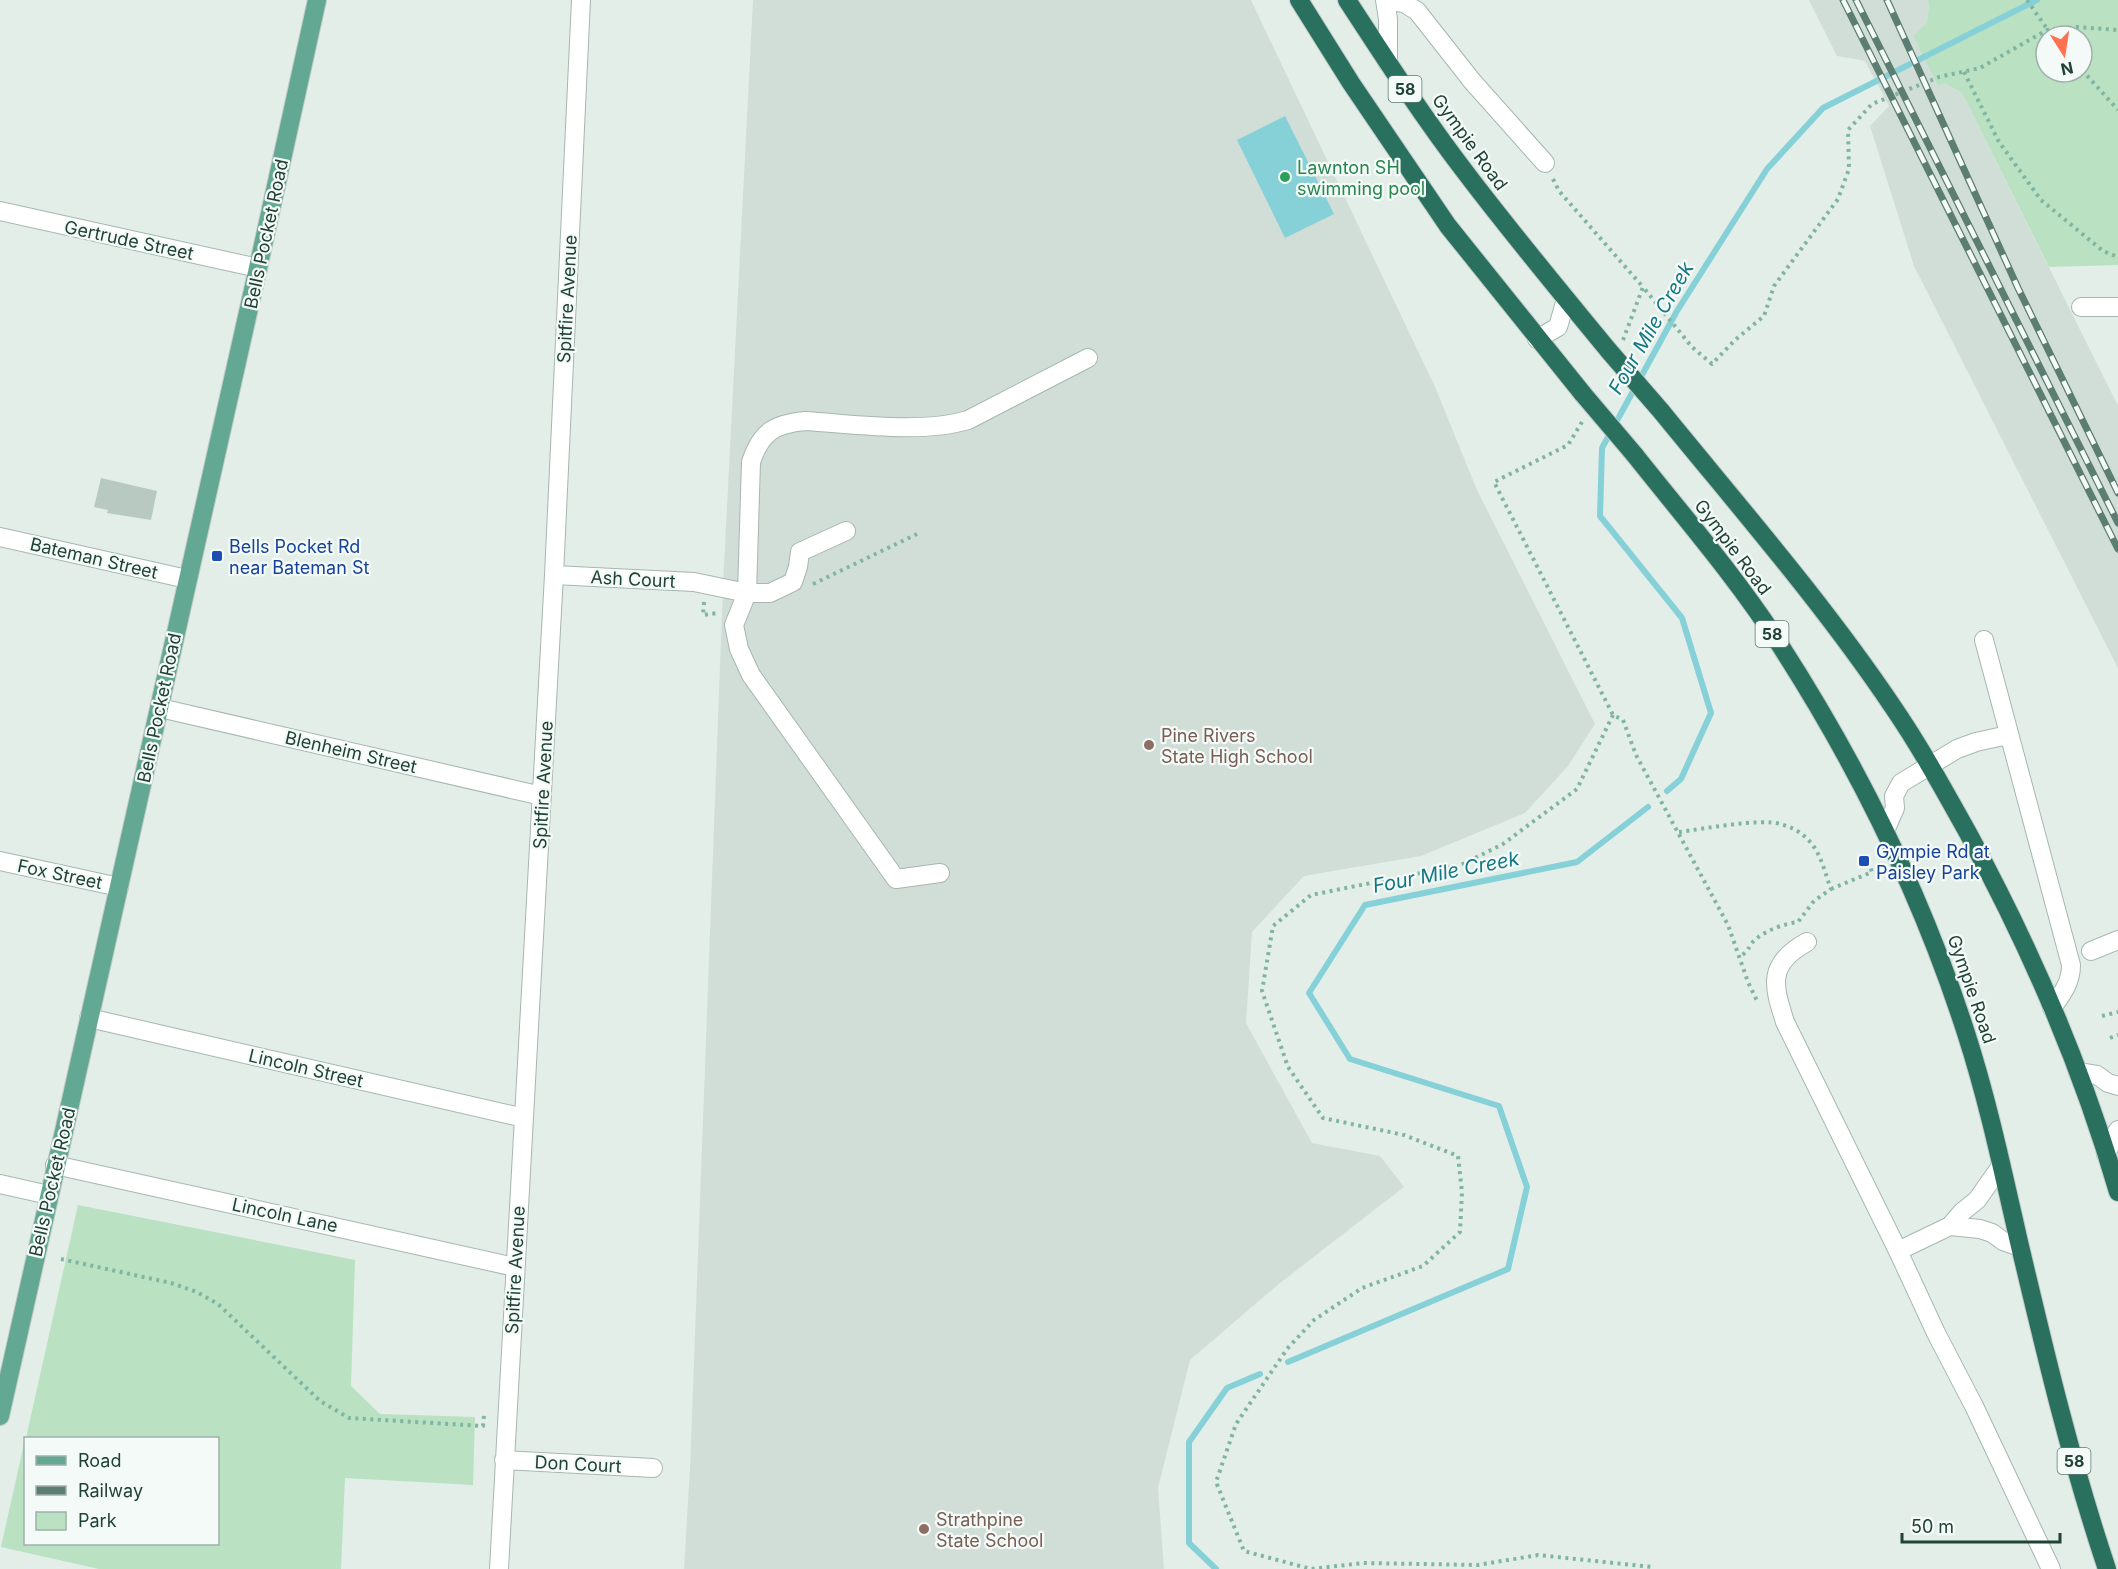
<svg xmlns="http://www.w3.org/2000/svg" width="2118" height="1569" font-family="Inter,sans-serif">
	<rect width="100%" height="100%" fill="#e3eee9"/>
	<path fill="#d1ded7" d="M753,0h498l185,389 41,101 118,234 -27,42 -43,47 -104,43 -117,20 -52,56 -6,91 66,120 68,13 24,31 -124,96 -90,77 -32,128 6,81h-480l6,-101 33,-883z
		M1809,0h118l2,4 -2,18 -13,13 24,51 6,-3 18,10 156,313v262l-204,-402 -44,-140 19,-20 -24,-45 -28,-5z"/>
	<path fill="#bae1c2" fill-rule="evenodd" d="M1927,0h191v265l-69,2 -87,-174 -18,-10 -6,3 -25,-50 14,-14 2,-18zM2046,36h36v36h-36z
		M78,1205l277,55 -4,126 29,28 95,3 -2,68 -128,-7 -4,91h-242l-98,-22 24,-108 1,105h192v-106h-192z"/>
	<path fill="#86d0d8" d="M1285,116l49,98 -49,24 -48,-98z"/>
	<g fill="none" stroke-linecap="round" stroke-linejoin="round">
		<path stroke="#86d0d8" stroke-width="6" d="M1667,791l14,-12 30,-66 -29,-95 -82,-102 2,-68 75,-137 90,-142 56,-61 214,-108
			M1288,1362l220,-93 19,-82 -28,-81 -149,-47 -41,-66 56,-88 212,-43 71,-55
			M1216,1569l-27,-26v-101l38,-54 33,-14"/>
	</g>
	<path fill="#b8c9c1" d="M101,478l56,13 -6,29 -44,-7 1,-3 -14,-3z"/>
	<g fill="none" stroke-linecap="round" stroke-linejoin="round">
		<g stroke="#a5b7b0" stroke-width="20">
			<path id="minor" d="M1388,63v-44l-3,-19 19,3 13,8 55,70 73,82
				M0,211l258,57
				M2081,307h37
				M1537,339l21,-12 8,-28
				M0,537l187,42
				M554,575l140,7 53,11h23l23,-11 5,-15 2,-15 46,-21
				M1984,640l87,325c0,18 -9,29 -19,43
				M160,708l382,88
				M1885,831l10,-23 -1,-12 7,-13 56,-34 19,-7 32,-7
				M0,861l119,26
				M940,873l-44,6 -145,-204 -12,-26 -5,-24 13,-32 4,-131c10,-30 23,-38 54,-41 49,3 116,13 163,-1l120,-62
				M1807,942c-40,22 -34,43 -22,80l113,229 38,82 38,73 77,163
				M2091,951l27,-11
				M89,1018l435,100
				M2078,1072l19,3 11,8 10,3
				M2106,1154l12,-24
				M55,1165l460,102
				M0,1184l49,11
				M1950,1226l30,3 12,4 11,8 17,6
				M1898,1251l52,-25 12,-14 15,-12 24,-34
				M504,1460l149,8
				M499,1569l55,-994 27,-575"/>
		</g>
		<g stroke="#c1cac7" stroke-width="20">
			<path id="major" d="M0,1416l258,-1148 59,-268"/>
		</g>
		<g stroke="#c1cac7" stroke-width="20">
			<path id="highway" d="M1299,0l52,83 97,143 135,168
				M1347,0c39,60 78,120 122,177 45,59 93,117 140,174
				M1661,411c79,97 162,192 232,296 28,41 51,83 75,126 62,114 114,234 150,359
				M1634,454c50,63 103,124 146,191 78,121 142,251 186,388 22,68 37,139 53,209 26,110 52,220 88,327"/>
		</g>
		<path stroke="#80b5a1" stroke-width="4" stroke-dasharray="3 4.5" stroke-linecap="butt" d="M2027,0l25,36
			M2082,70l36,40
			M1964,72l35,70 42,58 62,51 15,6
			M1553,179l6,12 84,96
			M1623,340l20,-53 49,60 20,17 23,-24 29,-24 10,-30 64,-87 11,-30 -1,-39 24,-26 67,-27 41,-9 67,-38 29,-3 42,3
			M1582,422l-14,23 -74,37 119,233 10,5 13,35 92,170 20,57 10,21
			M813,584l104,-50
			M704,602l-1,13 15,-2
			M1613,715l-36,74 -74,55 -42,21 -150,30 -38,31 -11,65 26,76 35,51 81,17 54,21 4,36 -2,40 -37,34 -61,22 -48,32 -27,29 -51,75 -20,58 28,69 67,18 52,-6 115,2 60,-10 114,12 2,2
			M1679,832c23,-3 82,-14 101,-8 12,3 23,9 31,19 11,13 14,31 20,46l-17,12 -16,21c-15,2 -31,8 -42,17 -9,7 -4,10 -17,18
			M1831,889l41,-17 -7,-19
			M2102,1016l16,-4
			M2110,1038l8,-3
			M61,1259l110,24 26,9 21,12 102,97 29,17 134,8 1,-11"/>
		<use href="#minor" stroke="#fff" stroke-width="18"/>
		<use href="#major" stroke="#63a892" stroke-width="18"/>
		<use href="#highway" stroke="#29715e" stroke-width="18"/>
		<g stroke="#5b7d72" stroke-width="7">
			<path id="rail" d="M1843,0l275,549
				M1856,0l262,523
				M1887,0l131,288 100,205"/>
		</g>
		<use href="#rail" stroke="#f4faf7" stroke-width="4.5" stroke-dasharray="14" stroke-linecap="butt"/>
		<g stroke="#c1cac7" stroke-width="20" stroke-linecap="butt">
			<path id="highway-bridge" d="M1609,351l52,60
				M1583,394l51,60"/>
		</g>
		<use href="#highway-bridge" stroke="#29715e" stroke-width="18"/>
	</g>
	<circle fill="#2e9e5b" stroke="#f4faf7" stroke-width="2" cx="1285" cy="177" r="6"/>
	<g fill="#1a4fb4" stroke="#f4faf7" stroke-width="2">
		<rect x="211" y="550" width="12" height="12" rx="3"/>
		<rect x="1858" y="855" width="12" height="12" rx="3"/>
	</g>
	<g fill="#8d6e63" stroke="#f4faf7" stroke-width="2">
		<circle cx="1149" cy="745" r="6"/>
		<circle cx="924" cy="1529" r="6"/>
	</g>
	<g text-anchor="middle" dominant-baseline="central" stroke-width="4.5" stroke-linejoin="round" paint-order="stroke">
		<g fill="#f4faf7" stroke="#607971" stroke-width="1.5">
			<rect x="1388.5" y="76" width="33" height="26" rx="4.5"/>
			<rect x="1755.5" y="621" width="33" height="26" rx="4.5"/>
			<rect x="2057.5" y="1448" width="33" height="26" rx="4.5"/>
		</g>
		<g font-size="16" font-weight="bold" fill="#204237">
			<text x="1405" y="89">58</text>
			<text x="1772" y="634">58</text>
			<text x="2074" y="1461">58</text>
		</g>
		<g font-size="18" fill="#204237" stroke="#f4faf7">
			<text transform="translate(1470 142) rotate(54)">Gympie Road</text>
			<text transform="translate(266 234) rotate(-78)">Bells Pocket Road</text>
			<text transform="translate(129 240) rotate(12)">Gertrude Street</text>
			<text transform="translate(567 299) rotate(-87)">Spitfire Avenue</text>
			<text transform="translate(1733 547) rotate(53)">Gympie Road</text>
			<text transform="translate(94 558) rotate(13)">Bateman Street</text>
			<text transform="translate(633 579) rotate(3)">Ash Court</text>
			<text transform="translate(159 708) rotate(-78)">Bells Pocket Road</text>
			<text transform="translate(351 752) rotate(13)">Blenheim Street</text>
			<text transform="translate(543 785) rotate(-87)">Spitfire Avenue</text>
			<text transform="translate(60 874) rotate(12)">Fox Street</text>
			<text transform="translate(1972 989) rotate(71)">Gympie Road</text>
			<text transform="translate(306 1068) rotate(13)">Lincoln Street</text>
			<text transform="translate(52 1182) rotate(-77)">Bells Pocket Road</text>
			<text transform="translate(285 1215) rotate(12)">Lincoln Lane</text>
			<text transform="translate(515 1270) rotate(-87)">Spitfire Avenue</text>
			<text transform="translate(578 1464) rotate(3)">Don Court</text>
		</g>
		<g font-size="18" fill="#27864d" stroke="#f4faf7" text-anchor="start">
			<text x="1297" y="167">Lawnton SH<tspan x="1297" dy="21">swimming pool</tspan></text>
		</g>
		<g font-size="18" fill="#164399" stroke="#f4faf7" text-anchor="start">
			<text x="229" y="546">Bells Pocket Rd<tspan x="229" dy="21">near Bateman St</tspan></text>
			<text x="1876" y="851">Gympie Rd at<tspan x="1876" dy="21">Paisley Park</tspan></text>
		</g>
		<g font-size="18" fill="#785e54" stroke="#f4faf7" text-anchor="start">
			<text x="1161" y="735">Pine Rivers<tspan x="1161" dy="21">State High School</tspan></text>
			<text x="936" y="1519">Strathpine<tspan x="936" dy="21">State School</tspan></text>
		</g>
		<g font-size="20" font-style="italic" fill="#147884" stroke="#f4faf7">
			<text transform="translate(1651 328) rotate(-60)">Four Mile Creek</text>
			<text transform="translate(1446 872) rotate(-11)">Four Mile Creek</text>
		</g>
	</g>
	<rect x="24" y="1437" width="195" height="108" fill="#f4faf7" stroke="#9fb0aa" stroke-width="1.5"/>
	<rect x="36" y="1456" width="30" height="9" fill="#63a892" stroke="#9fb0aa" stroke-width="1.5"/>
	<text x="78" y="1467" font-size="18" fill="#204237">Road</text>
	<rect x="36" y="1486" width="30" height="9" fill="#5b7d72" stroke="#9fb0aa" stroke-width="1.5"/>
	<text x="78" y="1497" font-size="18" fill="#204237">Railway</text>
	<rect x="36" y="1512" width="30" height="18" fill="#bae1c2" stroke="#9fb0aa" stroke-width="1.5"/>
	<text x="78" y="1527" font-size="18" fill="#204237">Park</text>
	<g transform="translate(2064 54) rotate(168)"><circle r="28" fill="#f4faf7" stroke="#9fb0aa" stroke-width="1.5"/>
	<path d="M0-4.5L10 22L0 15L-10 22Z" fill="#ff7150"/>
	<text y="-9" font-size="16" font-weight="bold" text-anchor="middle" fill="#204237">N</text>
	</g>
	<path d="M1902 1533v9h158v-9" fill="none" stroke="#204237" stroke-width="3"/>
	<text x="1911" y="1533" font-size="18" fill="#204237" stroke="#f4faf7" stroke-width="4.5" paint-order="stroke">50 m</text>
</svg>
